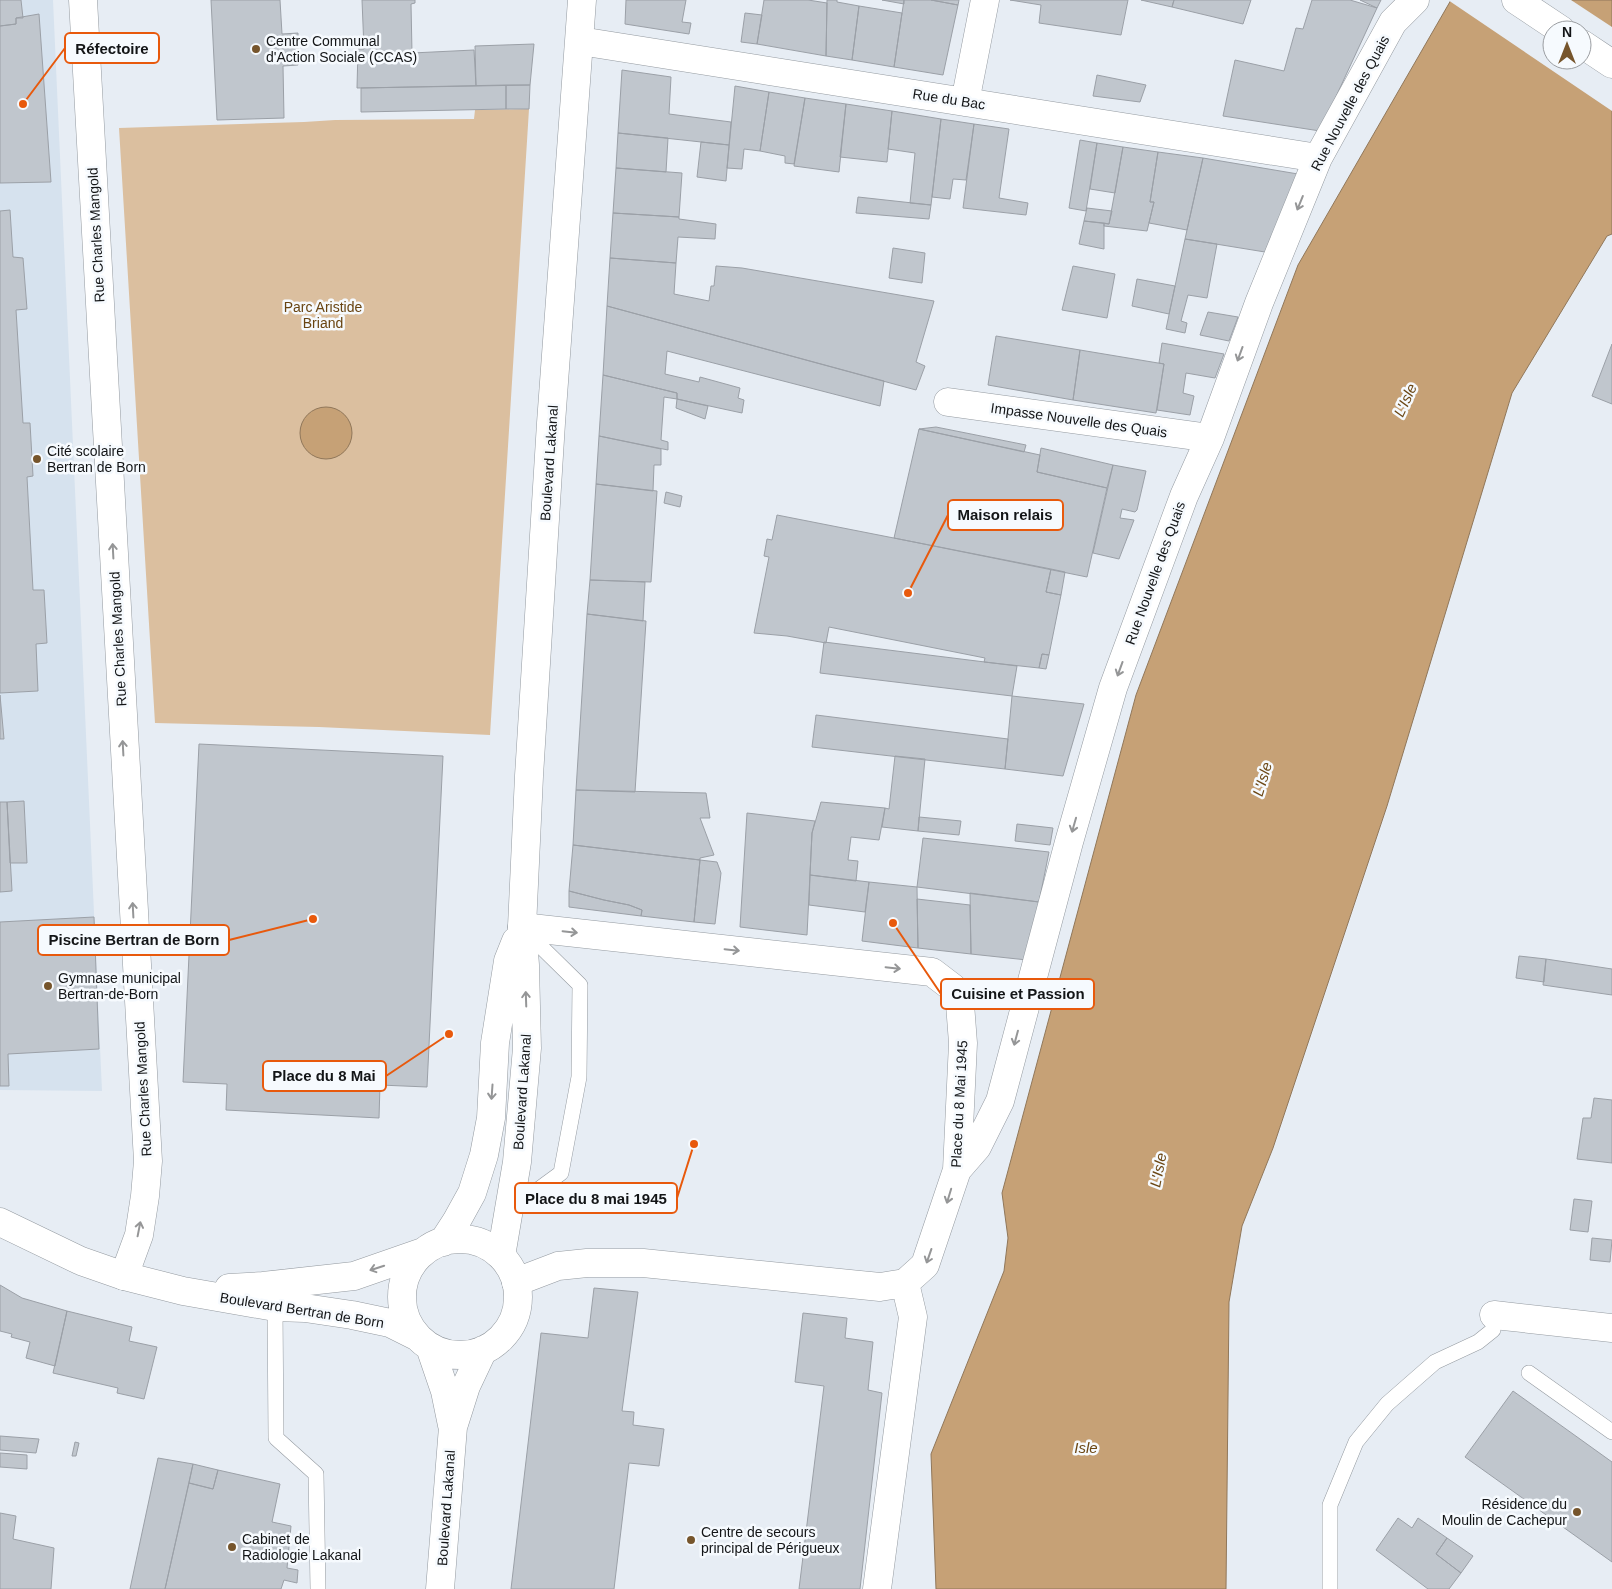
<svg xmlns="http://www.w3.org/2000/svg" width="1612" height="1589" font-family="Arial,sans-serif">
	<rect width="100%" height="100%" fill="#e7edf4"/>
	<path fill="#d6e2ee" d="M0,0h53l49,1091 -102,-1z"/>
	<path fill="#dbbf9f" d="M529,109l-39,626 -171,-8 -164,-4 -36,-595 185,-6 31,-2 139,-1 1,-9z"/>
	<path fill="#c6a176" stroke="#90775a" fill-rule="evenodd" d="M1451,0h161v234l-5,2 -95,157 -125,413 -114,342 -31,78 -13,76 -3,287h-290l-5,-135 73,-183 4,-33 -6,-45 134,-498 162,-430zM1552,30h30v30h-30z
		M300 433a26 26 0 1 1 52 0a26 26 0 1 1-52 0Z"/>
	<path fill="#e7edf4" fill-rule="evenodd" d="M1448,0h123l41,27v84zM1552,30h30v30h-30z"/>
	<path fill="#c0c6cd" stroke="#9ba0a7" d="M0,0h21l2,18h-7v6l-16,2z
		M211,0h69l2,34 16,-1v32l-15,1 1,52 -67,2z
		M362,0h53v3l-4,1 1,49 62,-3 2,36 -119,2 1,-39h6z
		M626,0h60l-4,22 9,1 -2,11 -64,-10z
		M764,0h44l19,3 -1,53 -69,-12z
		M827,0h10v2l22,4 -7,54 -26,-4z
		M882,0h22v4z
		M904,0h27l27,5 -15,70 -49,-8z
		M931,0h28l-1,5z
		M1010,0h118l-7,35 -82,-12 2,-18z
		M1141,0h33l-2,7z
		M1174,0h77l-8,24 -71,-17z
		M1312,0h38l27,8 -57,123 -97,-15 12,-56 49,11 12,-43 7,1z
		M1360,0h21l-4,8z
		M859,6l43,7 -8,54 -42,-7z
		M745,13l17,2 -5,29 -16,-2z
		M39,14l12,168 -51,1v-157l16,-2v-6z
		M534,44l-4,41 -54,1 -1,-40z
		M622,70l49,7 -2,37 62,8 -2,23 -111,-12z
		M1097,75l49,10 -6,17 -47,-6z
		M506,85h24l-1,24h-23z
		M506,85v24l-145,3v-24z
		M735,86l34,6 -9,59 -16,-2 -2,20 -15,-1z
		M769,92l36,6 -11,66 -9,-1v-7l-25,-5z
		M805,98l41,6 -7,68 -45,-6z
		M846,104l46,7 -5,51 -47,-5z
		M892,111l49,8 -10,86 -21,-2 5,-50 -27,-4z
		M941,119l33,5 -8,56 -13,-1 -3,20 -18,-2z
		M974,124l35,5 -10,69 29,5 -2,12 -63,-7z
		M618,133l50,5 -2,34 -50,-4z
		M1080,140l17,3 -11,68 -17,-3z
		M701,142l28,3 -3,36 -29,-4z
		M1097,143l26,4 -8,46 -25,-4z
		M1123,147l35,5 -8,50h4l-7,29 -43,-5v-3l5,1z
		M1158,152l45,6 -16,72 -38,-7 5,-21h-4z
		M1203,158l95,16 -33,78 -80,-13z
		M616,168l66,5 -3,44 -66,-4z
		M858,197l73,8 -2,14 -73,-6z
		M1087,208l25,3 -3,13 -25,-3z
		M10,210l3,47 10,1 4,51 -11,1 7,113h7l3,53 -6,1 6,113h11l3,53 -11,1 2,47 -38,2v-482z
		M613,213l66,4v2l37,5 -1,15 -37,-2 -2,26 -66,-5z
		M1084,221l20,2v26l-25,-5z
		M1185,239l32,5 -10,54 -19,-3 -7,26 6,2 -2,10 -19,-4z
		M893,248l32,5 -3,30 -33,-5z
		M610,258l66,5 -2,31 35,7 2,-15h3l2,-20 26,2 192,33 -18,61 9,4 -9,24 -309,-84z
		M1073,266l42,8 -8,44 -45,-8z
		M1137,279l38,7 -6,28 -37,-8z
		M607,306l277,75 -4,25 -213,-55 -2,23 34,8 1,-5 40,11 -2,10 6,2 -2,13 -65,-14v-6l-74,-18z
		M1208,312l30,5 -9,24 -29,-6z
		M996,336l84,14 -7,50 -85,-15z
		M1162,343l62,11 -9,24 -29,-5 -3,20 11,3 -4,19 -33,-5 7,-46 -5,-1z
		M1612,344v60l-20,-8z
		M1080,350l84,14 -8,49 -83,-13z
		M603,375l74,18v6l-13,-2 -3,43 7,2v8l-69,-14z
		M677,399l31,7 -3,13 -29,-11z
		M936,427l90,18 -2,7 -105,-23z
		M919,429l121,26 -3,17 70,16 -20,89 -193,-39z
		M599,436l62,13v16h-7l-1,26 -57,-7z
		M1041,448l72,17 -6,23 -70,-16z
		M1113,465l33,6 -9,39 -2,2 -13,-3 -2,9 14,2 -15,39 -26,-6z
		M596,484l61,7 -6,91 -61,-2z
		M666,492l16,4 -2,11 -16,-4z
		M777,515l274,54 -5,23 15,3 -12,60 -7,-1 -3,14 -55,-6 1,-4 -156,-31 -3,16 -39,-7 -33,-3 15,-76 -5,-1 3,-17 5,1z
		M1051,569l14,3 -4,23 -15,-3z
		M590,580l55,2 -2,39 -56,-7z
		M587,614l59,7 -11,171 -59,-2z
		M824,642l193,24 -5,30 -192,-23z
		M1042,654l7,1 -3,14 -7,-1z
		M0,695l4,44h-4z
		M1012,696l72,8 -21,72 -58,-7z
		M816,715l192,24 -3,30 -193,-22z
		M199,744l244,12 -16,331 -47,-2 -1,33 -153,-8 1,-26 -44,-2z
		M895,756l30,3 -7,72 -36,-4 3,-19 4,1z
		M576,790l130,3 4,25h-10l14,37 -14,3v2l-127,-15z
		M24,801l3,62h-17l-3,-61z
		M0,802h7l5,89 -12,1z
		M821,802l64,6 -6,32 -28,-3 -3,23 10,1 -2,20 -46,-6 2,-42z
		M747,813l68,8 -3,12 -5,102 -67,-8z
		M919,817l42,4 -2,14 -41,-4z
		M1017,824l36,4 -3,17 -35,-4z
		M923,838l126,14 -10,50 -122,-15z
		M573,845l127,15 -6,62 -53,-6 1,-6 -13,-5 -25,-5 -35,-9z
		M700,860l17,2 4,11 -6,51 -21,-2z
		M810,875l59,7 -4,30 -56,-7z
		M869,882l48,5 1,61 -56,-7z
		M569,891l35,9 25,5 13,5 -1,6 -72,-9z
		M970,893l69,9 -12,58 -56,-6z
		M917,899l53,6 1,49 -53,-6z
		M94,917l5,132 -91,5 1,32h-9v-164z
		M1519,956l27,3 -2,23 -28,-4z
		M1546,959l66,10v26l-69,-10z
		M1594,1098l18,2v63l-35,-4 6,-41h8z
		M1574,1199l18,2 -4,31 -18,-2z
		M1592,1238l20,2 -2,22 -20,-2z
		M0,1285l22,13 45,13 -12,55 -29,-8 4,-16 -19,-5 1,-3 -12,-3z
		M594,1288l44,4 -16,119 12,1 -1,13 31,4 -5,37 -30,-3 -15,126h-103l30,-256 47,5z
		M67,1311l65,16 -3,14 28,6 -13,52 -27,-6 1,-5 -65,-15z
		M803,1313l44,5 -2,20 28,4 -5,48 14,3 -22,196h-61l25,-203 -29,-4z
		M1513,1391l99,71v100l-147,-105z
		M0,1436l39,3 -3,14 -36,-3z
		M75,1442l4,1 -3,13h-4z
		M0,1453l27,2v14l-27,-2z
		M158,1458l35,6 -28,125h-35z
		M193,1464l25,6 -5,19 -24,-6z
		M218,1470l62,14 -8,38 19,4 -4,42 11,2 -1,13 -13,-3 -3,9h-116l24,-106 24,6z
		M0,1513l16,3 -3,23 41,9 -3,41h-51z
		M1398,1518l14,10 6,-10 29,20 -11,16 25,19 -12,16h-21l-52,-39z
		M1447,1538l26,18 -12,17 -25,-19z"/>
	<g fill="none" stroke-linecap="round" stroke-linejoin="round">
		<g stroke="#949aa0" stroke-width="16">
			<path id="lane" d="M509,1211l52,-38 18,-96 1,-92 -57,-56
				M275,1307l1,131 40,36 2,115
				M1529,1373l83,59
				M1330,1589v-84l26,-63 31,-38 48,-42 43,-20 15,-12 1,-15"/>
		</g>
		<g stroke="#949aa0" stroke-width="29">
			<path id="street" d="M83,0l65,1161 -3,35 -6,39 -15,41
				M580,41l738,117
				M965,102l20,-102
				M948,402l262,36
				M957,1170l20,-23 23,-46 69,-259 44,-154 71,-192 26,-58 49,-135 59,-145 75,-136 22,-22
				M516,1282l42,-16 29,-3h56l237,24 25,-4 20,-18 32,-95 6,-127 -3,-39 -7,-16 -21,-16 -410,-45
				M1494,1315l118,13
				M877,1589l36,-272 -8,-34"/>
		</g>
		<g stroke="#949aa0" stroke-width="29">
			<path id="secondary" d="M0,1222l81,39 43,15 59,15 92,16 30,1 47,7 38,8 28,14
				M402 1297a58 58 0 1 1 116 0a58 58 0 1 1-116 0Z
				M443,1242l13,-20 16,-29 12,-38 7,-37 4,-75 13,-82 8,-20
				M501,1256l16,-94 10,-114 -2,-83 -3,-38 7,-151 22,-353 31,-423
				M229,1288l34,-2 91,-10 69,-24
				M430,1347l15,44 7,34
				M440,1589l13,-162 13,-41 17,-36"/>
		</g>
		<g stroke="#949aa0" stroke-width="29">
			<path id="primary" d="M1516,0l45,30
				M1582,44l30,20"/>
		</g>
		<use href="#lane" stroke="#fff" stroke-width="15"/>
		<use href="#street" stroke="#fff" stroke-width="28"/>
		<use href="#secondary" stroke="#fff" stroke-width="28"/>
		<use href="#primary" stroke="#fff" stroke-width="28"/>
	</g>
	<defs><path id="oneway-shaft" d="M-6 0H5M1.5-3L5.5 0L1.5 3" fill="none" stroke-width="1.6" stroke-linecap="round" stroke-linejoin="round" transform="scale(1.25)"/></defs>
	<g stroke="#959697">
		<use href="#oneway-shaft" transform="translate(1300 203) rotate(112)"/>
		<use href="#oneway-shaft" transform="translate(1240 354) rotate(110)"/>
		<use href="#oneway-shaft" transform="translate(113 551) rotate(-93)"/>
		<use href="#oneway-shaft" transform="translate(1120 669) rotate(110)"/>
		<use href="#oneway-shaft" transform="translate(123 748) rotate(-93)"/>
		<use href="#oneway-shaft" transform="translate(1074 825) rotate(106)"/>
		<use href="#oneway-shaft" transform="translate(133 910) rotate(-93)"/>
		<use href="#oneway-shaft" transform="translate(570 932) rotate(6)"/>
		<use href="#oneway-shaft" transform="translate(732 950) rotate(6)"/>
		<use href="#oneway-shaft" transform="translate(893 968) rotate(6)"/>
		<use href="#oneway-shaft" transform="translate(526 999) rotate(-92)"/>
		<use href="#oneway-shaft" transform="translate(1016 1038) rotate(105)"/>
		<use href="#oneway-shaft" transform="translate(492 1092) rotate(94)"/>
		<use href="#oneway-shaft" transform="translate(949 1196) rotate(107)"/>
		<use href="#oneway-shaft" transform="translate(139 1229) rotate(-79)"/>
		<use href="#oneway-shaft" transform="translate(929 1256) rotate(109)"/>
		<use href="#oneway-shaft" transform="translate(377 1268) rotate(162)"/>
	</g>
	<g fill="#76552c" stroke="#f6fafe" stroke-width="2">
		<circle cx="256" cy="49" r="5"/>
		<circle cx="37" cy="459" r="5"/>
		<circle cx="48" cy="986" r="5"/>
		<circle cx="1577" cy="1512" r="5"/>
		<circle cx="691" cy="1540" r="5"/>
		<circle cx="232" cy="1547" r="5"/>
	</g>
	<g text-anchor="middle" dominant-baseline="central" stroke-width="5" stroke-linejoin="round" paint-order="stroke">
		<g font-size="14" fill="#131517" stroke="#f6fafe" text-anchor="start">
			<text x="266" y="41">Centre Communal<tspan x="266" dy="16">d'Action Sociale (CCAS)</tspan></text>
			<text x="47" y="451">Cité scolaire<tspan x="47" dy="16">Bertran de Born</tspan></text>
			<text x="58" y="978">Gymnase municipal<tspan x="58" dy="16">Bertran-de-Born</tspan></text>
			<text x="1567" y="1504" text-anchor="end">Résidence du<tspan x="1567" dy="16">Moulin de Cachepur</tspan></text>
			<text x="701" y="1532">Centre de secours<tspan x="701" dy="16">principal de Périgueux</tspan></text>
			<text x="242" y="1539">Cabinet de<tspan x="242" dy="16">Radiologie Lakanal</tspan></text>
		</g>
		<g font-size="14" fill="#131517" stroke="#f6fafe">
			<text transform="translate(949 99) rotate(9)">Rue du Bac</text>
			<text transform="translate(1350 103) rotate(-62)">Rue Nouvelle des Quais</text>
			<text transform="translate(96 235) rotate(-93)">Rue Charles Mangold</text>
			<text transform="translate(1079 420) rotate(8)">Impasse Nouvelle des Quais</text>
			<text transform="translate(549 463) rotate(-86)">Boulevard Lakanal</text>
			<text transform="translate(1155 573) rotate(-70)">Rue Nouvelle des Quais</text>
			<text transform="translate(118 639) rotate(-93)">Rue Charles Mangold</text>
			<text transform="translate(143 1089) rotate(-93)">Rue Charles Mangold</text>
			<text transform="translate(522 1092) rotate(-86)">Boulevard Lakanal</text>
			<text transform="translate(959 1104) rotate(-87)">Place du 8 Mai 1945</text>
			<text transform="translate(302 1310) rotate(9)">Boulevard Bertran de Born</text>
			<text transform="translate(446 1508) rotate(-86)">Boulevard Lakanal</text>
		</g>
		<g font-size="14" fill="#694411" stroke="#f6fafe">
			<text x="323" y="307">Parc Aristide<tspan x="323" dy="16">Briand</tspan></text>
		</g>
		<g font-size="15" font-style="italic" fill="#6c4714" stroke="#f6fafe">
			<text transform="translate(1405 400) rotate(-65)">L'Isle</text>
			<text transform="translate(1262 779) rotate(-73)">L'Isle</text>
			<text transform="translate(1158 1170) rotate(-79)">L'Isle</text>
			<text x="1086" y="1447">Isle</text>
		</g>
	</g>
	<path fill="none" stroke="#e8590c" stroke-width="2" d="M23 104L65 48M908 593L948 515M313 919L229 940M893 923L941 994M449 1034L386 1076M694 1144L677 1198"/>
	<g fill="#e8590c" stroke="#f6fafe" stroke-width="2">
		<circle cx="23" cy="104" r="5"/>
		<circle cx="908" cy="593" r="5"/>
		<circle cx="313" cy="919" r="5"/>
		<circle cx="893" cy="923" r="5"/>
		<circle cx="449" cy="1034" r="5"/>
		<circle cx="694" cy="1144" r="5"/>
	</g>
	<g fill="#f6fafe" stroke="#e8590c" stroke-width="2">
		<rect x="65" y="33" width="94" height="30" rx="5"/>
		<rect x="948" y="500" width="115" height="30" rx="5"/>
		<rect x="38" y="925" width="191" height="30" rx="5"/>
		<rect x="941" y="979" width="153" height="30" rx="5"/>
		<rect x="263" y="1061" width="123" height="30" rx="5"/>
		<rect x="515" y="1183" width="162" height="30" rx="5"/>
	</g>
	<g font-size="15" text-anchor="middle" font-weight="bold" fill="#131517">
		<text x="112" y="54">Réfectoire</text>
		<text x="1005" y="520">Maison relais</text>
		<text x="134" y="945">Piscine Bertran de Born</text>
		<text x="1018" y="999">Cuisine et Passion</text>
		<text x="324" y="1081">Place du 8 Mai</text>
		<text x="596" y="1204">Place du 8 mai 1945</text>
	</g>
	<g transform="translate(1567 45)"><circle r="24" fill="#f6fafe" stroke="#9b9ea2"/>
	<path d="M0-4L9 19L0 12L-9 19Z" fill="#76552c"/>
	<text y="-8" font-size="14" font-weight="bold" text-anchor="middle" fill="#131517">N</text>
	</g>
</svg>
